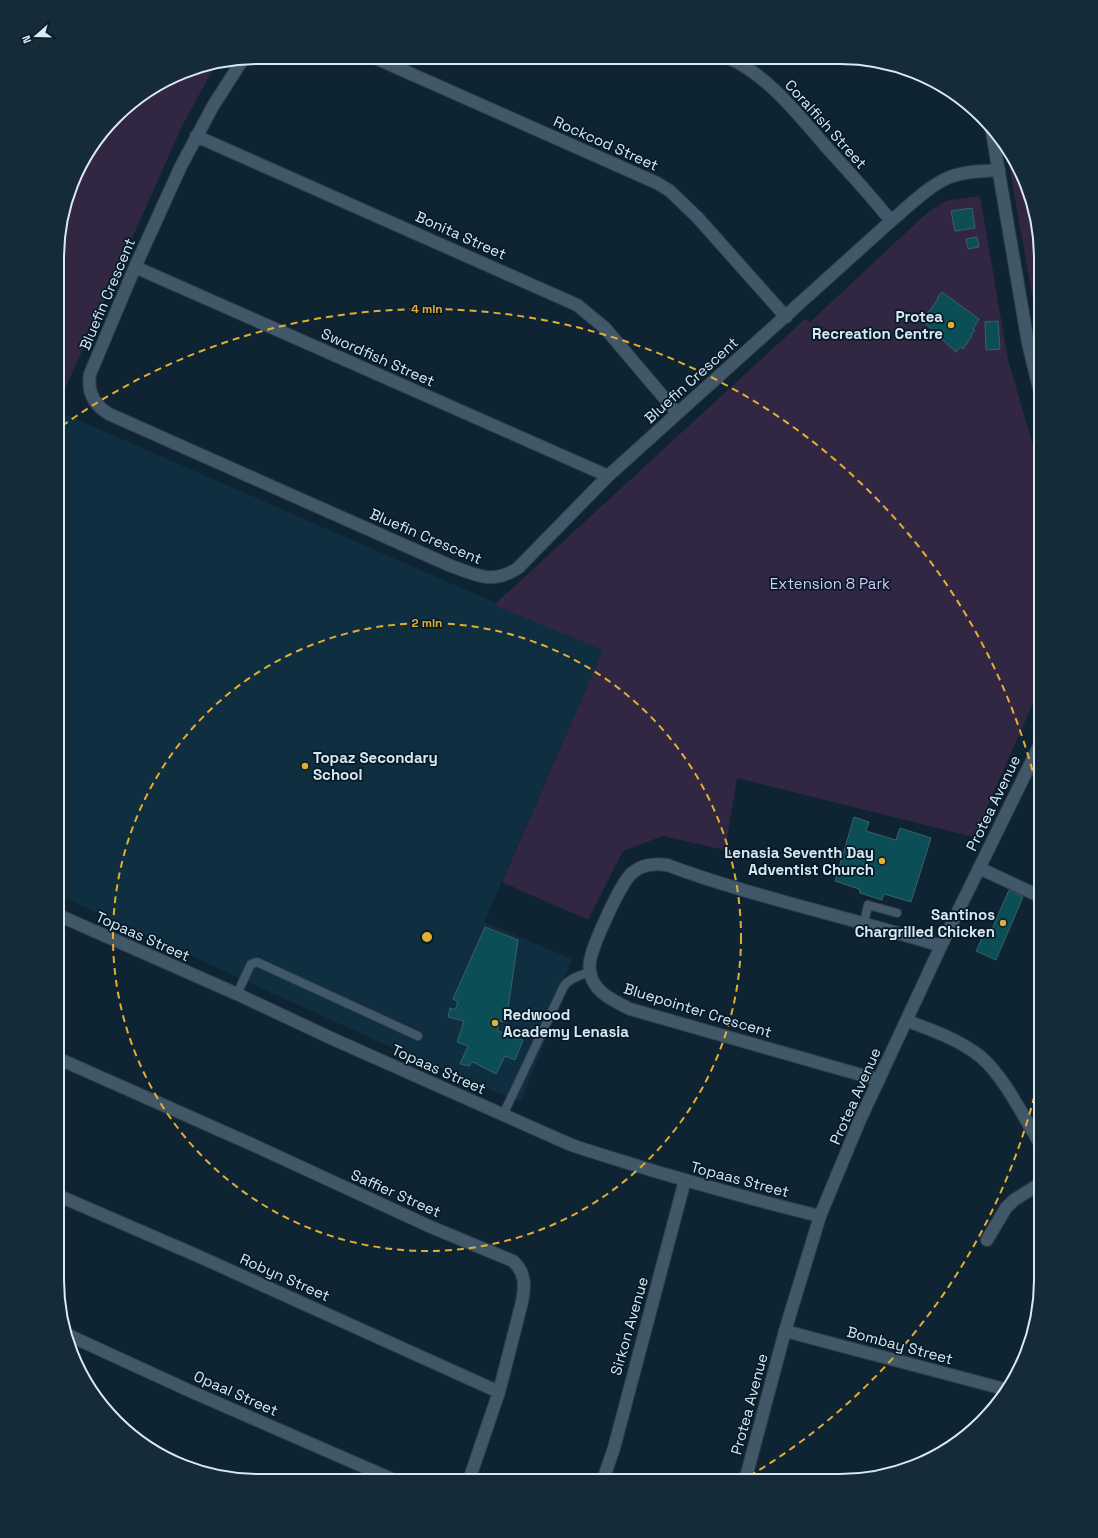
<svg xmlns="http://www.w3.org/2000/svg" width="1098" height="1538" font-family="'Space Grotesk',sans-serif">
	<rect width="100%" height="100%" fill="#0e2432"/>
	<path fill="#0f2e40" d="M58,411l545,239 -119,272 88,37 -10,25 6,2 -48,116 -99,-41 -363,-166z"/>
	<path fill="#322743" d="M216,64l-34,62 -124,279 1,-173 25,-74 42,-51 67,-39z
		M1006,148l14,21 17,50 4,39v87z
		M980,196l28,164 33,113v212l-67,152 -237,-59 -12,72 -62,-14 -40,15 -35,69 -86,-38 101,-232 -109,-45 311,-286 47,23 -41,-21 117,-109 18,-11z"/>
	<path fill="#0b4e56" stroke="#3e5f64" d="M972,208l3,20 -20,3 -4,-20z
		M977,237l2,10 -11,2 -2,-10z
		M942,292l37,27 -6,10 2,1 -4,5 1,1 -9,13 -3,-2 -4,5 -21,-19 1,-1 -14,-11 16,-22 -1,-1z
		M998,321l2,28 -14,1 -1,-28z
		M854,817l15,5 -3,9 30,9 4,-12 31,10 -20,64 -27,-8 -2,6 -22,-7 -1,-4 -24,-8z
		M1009,890l14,7 -27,63 -20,-9 9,-20 3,1 1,-4 3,1z
		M485,927l33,13 -12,82 -8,-1v10l25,9 -8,20 -10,-4 -9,18 -23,-12 -4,4 -9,-2 8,-18 -11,-4 7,-21 -16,-4 2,-9 5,2 3,-8 -5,-3z"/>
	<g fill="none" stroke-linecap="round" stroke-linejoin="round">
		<g stroke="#303d49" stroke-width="10">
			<path id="service" d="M864,923l4,-18 29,8
				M237,994l14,-30 6,-2 161,74
				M503,1115l61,-129c6,-8 17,-11 26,-14"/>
		</g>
		<g stroke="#303d49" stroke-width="14">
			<path id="minor" d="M373,57l284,126 13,8 28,27 88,99
				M729,58c40,18 71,59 100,92 21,23 42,46 62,71
				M243,59l-30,47 -32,60 -46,101 -45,107c-3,18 4,31 19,40l342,152c26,9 41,19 67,2l90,-92 283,-255c18,-15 37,-35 59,-44 15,-6 33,-6 49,-7
				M196,136l381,169 28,23 72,85
				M135,267l473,209
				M979,868l62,29
				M58,915l179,79 96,45 236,105c28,10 57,18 85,27 55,16 110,32 166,45
				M907,1021c25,9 53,19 74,36 25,22 42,60 60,88
				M57,1058l194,86 180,83 82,34c13,12 12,25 9,41l-23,90 -30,88
				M879,1080l-249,-71c-14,-7 -32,-15 -38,-30 -2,-5 -3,-12 -2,-18 3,-17 30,-77 42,-88 10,-9 22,-10 35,-8 89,33 183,52 274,81
				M57,1195l141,61 301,136
				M987,1240l19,-32 8,-8 27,-17
				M785,1331l223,59
				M66,1334l124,57 204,89
				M603,1480l11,-32 71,-268"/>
		</g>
		<g stroke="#303d49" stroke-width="14">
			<path id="tertiary" d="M991,126l37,217 13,53
				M745,1481l40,-150 35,-115 39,-94 82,-176 100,-204"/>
		</g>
		<use href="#service" stroke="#415869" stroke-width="8"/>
		<use href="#minor" stroke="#415869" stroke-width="12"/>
		<use href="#tertiary" stroke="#415869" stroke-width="12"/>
	</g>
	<g fill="none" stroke="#e4ad35" stroke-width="2" stroke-dasharray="7 5">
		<circle cx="427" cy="937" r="314"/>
		<path d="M1040 1073A628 628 0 0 1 746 1478M62 426A628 628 0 0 1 1040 801"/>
	</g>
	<g fill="#e4ad35" stroke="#051b28" stroke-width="1.5">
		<circle cx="951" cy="325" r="4"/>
		<circle cx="305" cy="766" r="4"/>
		<circle cx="882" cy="861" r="4"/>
		<circle cx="1003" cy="923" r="4"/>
		<circle cx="495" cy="1023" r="4"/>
	</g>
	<g text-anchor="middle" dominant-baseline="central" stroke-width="3.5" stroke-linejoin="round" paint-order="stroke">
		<g font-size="15" fill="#dae8f1" stroke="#051b28">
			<text transform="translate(826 124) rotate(48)">Coralfish Street</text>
			<text transform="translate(606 143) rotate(24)">Rockcod Street</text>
			<text transform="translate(461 235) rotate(24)">Bonita Street</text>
			<text transform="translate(107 294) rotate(-67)">Bluefin Crescent</text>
			<text transform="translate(378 357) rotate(24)">Swordfish Street</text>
			<text transform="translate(691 380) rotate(-42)">Bluefin Crescent</text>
			<text transform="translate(426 536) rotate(23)">Bluefin Crescent</text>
			<text transform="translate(993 803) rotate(-64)">Protea Avenue</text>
			<text transform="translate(143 936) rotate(24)">Topaas Street</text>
			<text transform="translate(698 1010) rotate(17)">Bluepointer Crescent</text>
			<text transform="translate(439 1069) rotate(24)">Topaas Street</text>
			<text transform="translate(855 1096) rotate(-66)">Protea Avenue</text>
			<text transform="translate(740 1179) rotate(15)">Topaas Street</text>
			<text transform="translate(396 1193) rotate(24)">Saffier Street</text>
			<text transform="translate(285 1277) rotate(24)">Robyn Street</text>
			<text transform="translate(629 1326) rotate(-74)">Sirkon Avenue</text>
			<text transform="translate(900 1345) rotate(15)">Bombay Street</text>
			<text transform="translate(236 1393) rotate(24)">Opaal Street</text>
			<text transform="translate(749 1404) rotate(-75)">Protea Avenue</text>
		</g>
		<g font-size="15" font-weight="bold" fill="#dae8f1" stroke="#051b28" text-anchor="end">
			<text x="943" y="316">Protea<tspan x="943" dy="17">Recreation Centre</tspan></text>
			<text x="313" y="757" text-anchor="start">Topaz Secondary<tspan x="313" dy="17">School</tspan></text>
			<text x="874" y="852">Lenasia Seventh Day<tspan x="874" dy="17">Adventist Church</tspan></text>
			<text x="995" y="914">Santinos<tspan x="995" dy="17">Chargrilled Chicken</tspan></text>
			<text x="503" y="1014" text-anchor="start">Redwood<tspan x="503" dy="17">Academy Lenasia</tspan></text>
		</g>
		<g font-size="15" fill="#d8c4f9" stroke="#051b28">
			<text x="830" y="583">Extension 8 Park</text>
		</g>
	</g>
	<path d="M0 0H1098V1538H0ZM258 64H840A194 194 0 0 1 1034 258V1280A194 194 0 0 1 840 1474H258A194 194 0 0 1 64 1280V258A194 194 0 0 1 258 64Z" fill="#162b38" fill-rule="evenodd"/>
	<path fill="none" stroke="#dae8f1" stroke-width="2" d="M258 64H840A194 194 0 0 1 1034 258V1280A194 194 0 0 1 840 1474H258A194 194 0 0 1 64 1280V258A194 194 0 0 1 258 64Z"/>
	<circle cx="427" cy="937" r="6" fill="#e4ad35" stroke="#051b28" stroke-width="2"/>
	<g font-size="12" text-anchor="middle" font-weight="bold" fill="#e4ad35" stroke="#051b28" stroke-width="3.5" stroke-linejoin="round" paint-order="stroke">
		<text x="427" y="313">4 min</text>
		<text x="427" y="627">2 min</text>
	</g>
	<g transform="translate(36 36) rotate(250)" stroke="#051b28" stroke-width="3" paint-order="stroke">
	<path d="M0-3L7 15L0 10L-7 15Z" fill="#dae8f1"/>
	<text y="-6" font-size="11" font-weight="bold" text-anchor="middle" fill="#dae8f1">N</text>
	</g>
</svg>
